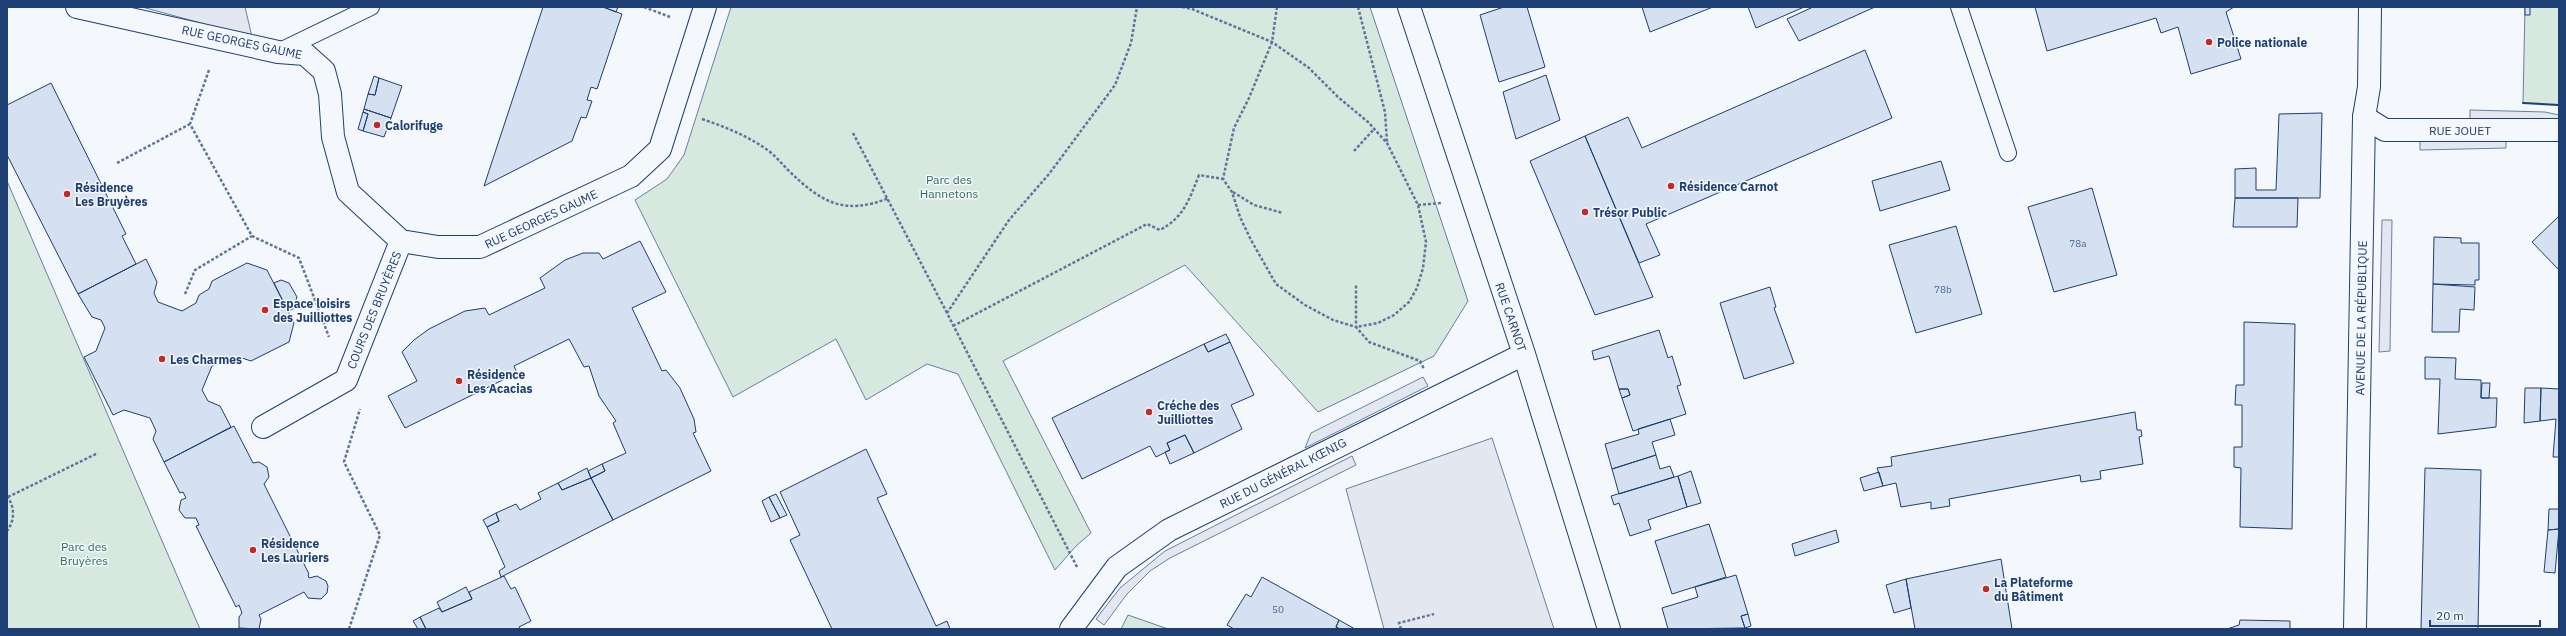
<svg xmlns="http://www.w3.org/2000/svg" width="2566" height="636" font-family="'IBM Plex Sans',sans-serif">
	<rect width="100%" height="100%" fill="#f4f7fb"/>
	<path fill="#d7e8df" stroke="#687fa3" d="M731,7h639l98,294 -34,55 -116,56 -133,-147 -182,96 88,172 -15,13 -21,24 -97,-196 -31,-10 -61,36 -30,-61 -103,58 -98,-197 32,-21 17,-24z
		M2525,7h34v98l-36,-2z
		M7,181l193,448h-193z
		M1128,615l40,14h-47z"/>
	<path fill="#e3e8f0" stroke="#687fa3" d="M142,7h103l7,30z
		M2470,110l75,2 14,3v10l-89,-5z
		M2420,137l86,2v9l-86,2z
		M2382,220h10l-2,131 -11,1z
		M1423,377l5,9 -123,62 6,-15z
		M1492,438l62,191h-170l-38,-140z
		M1352,456l4,9 -186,93 -20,13 -23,23 -23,31 -8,-6 24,-31 45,-37z"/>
	<path fill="#d5e0f0" stroke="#1d3f73" d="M543,7h60l19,7 -25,75 -6,-2 -4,13 5,1 -6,17 -5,-1 -9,24 -88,45z
		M603,7h15l-2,5z
		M1504,7h23l18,60 -46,15 -19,-67z
		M1642,7h71l-63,25z
		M1748,7h56l-48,21z
		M1813,7h62l-76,34 -12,-22z
		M2035,7h199l-8,5 15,47 -50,15 -13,-47 -17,6 -5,-15 -109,33z
		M2525,7h5v8h-5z
		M1865,50l27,68 -246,106 14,31 -21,8 -54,-127 43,-19 14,31z
		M1546,75l14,45 -44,19 -13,-47z
		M374,76l5,2 -4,17 -7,-1z
		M379,78l23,8 -11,32 -27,-9 4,-15 7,1z
		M51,83l75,151 -4,2 14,28 -58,30 -71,-139v-50z
		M364,109l27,9 -7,19 -21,-6 5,-17 -5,-2z
		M363,112l5,2 -5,17 -5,-2z
		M2322,113l-2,85h-85v-29l21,-1v22h20l3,-76z
		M1585,136l68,161 -58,18 -65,-154z
		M1941,161l9,29 -70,21 -8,-30z
		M2092,188l25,87 -63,17 -26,-85z
		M2235,198h63l-1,29h-64z
		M2559,216v54l-27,-28z
		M1956,226l26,88 -66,19 -27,-88z
		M2434,237l27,1v5h18v37h-4v5l-42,-1z
		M640,241l26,51 -34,16 30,63 4,-1 14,18 14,31 2,13 -3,1 18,38 -98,49 -22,-42 14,-7 -3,-7 24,-11 -13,-30 3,-2 -17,-25 -10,-30 -5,1 -15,-28 -55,27 3,7 -112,55 -17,-32 29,-15 -15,-29 12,-12 15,-11 36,-18 20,-3 4,7 56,-27 -5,-10 25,-18 18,-7h16l4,6z
		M146,259l11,23 -3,11 4,9 24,9 14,-8 3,-8 10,-6 3,-8 35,-18 20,7 27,53 -5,19 -38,19 -9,-3 -10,5 -10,-2 -10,5 -10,24 6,11 12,5 11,21 -67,35 -11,-23 3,-8 -6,-13 -26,-8 -11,5 -29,-58 12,-6 9,-23 -4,-8 -9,-3 -14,-23z
		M281,280l8,3 8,14 -4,12 -5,2 -14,-28z
		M2433,284l42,3 -1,23 -14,-1 -1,23h-27z
		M1770,287l6,20 -2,1 20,55 -50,16 -24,-76z
		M2244,322l51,2 -3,205 -52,-2 1,-59 -7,-1v-20h8v-42h-7l1,-20h8z
		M1659,330l9,28 4,-2 9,29 -4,1 9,28 -53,17 -11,-33 8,-3 -2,-6h-9l-10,-33 -15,4 -2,-9z
		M1226,334l4,8 -22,10 -4,-8z
		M1230,342l24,53 -23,10 11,24 -48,24 -9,-18 -18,8 3,7 -14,7 -6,-11 -68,33 -30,-61 152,-74 4,8z
		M2425,357l31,1 -1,21 26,1v18h16l-1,29 -58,7 2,-55h-15z
		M2482,383h8l-1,15h-8z
		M2525,388h16l-1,33 -16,2z
		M2541,388l18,1v68h-6l3,-38 -16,2z
		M1619,389h9l2,6 -8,3z
		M2135,412l2,18h4l1,6 -3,1 4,27 -43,7 1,8 -20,3 -1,-7 -131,24 1,7 -19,3v-7l-30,5 -5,-24 -13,3 -6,-18 15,-2 -1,-9z
		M1670,419l5,16 -23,7 4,13 -44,14 -7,-25 34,-10 -1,-5z
		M234,426l19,37 6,-1 8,5 2,10 -5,7 45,90 -1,1 1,3 8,-2 9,5 2,5 -1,7 -6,6 -13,-1 -4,-6 -45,23 2,4 -2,10 -20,-1v-11l3,-4 -3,-8 -3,2 -40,-81 3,-1 -3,-7h-11l-6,-8 2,-10 5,-2 -3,-6 -3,1 -16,-31z
		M1185,435l9,18 -24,11 -5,-12 5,-2 -3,-7z
		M866,449l21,45 -10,4 59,128 11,-5 3,8h-118l-42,-89 10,-5 -20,-43z
		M1656,455l4,14 10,-3 4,11 -55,17 -7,-25z
		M602,464l3,7 -14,7 -3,-7z
		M587,468l4,10 -29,12 -4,-7z
		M2425,468l56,2 -3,159h-57z
		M1691,471l10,32 -14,4 -9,-31z
		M1879,472l4,14 -19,5 -4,-13z
		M1678,476l9,31 -39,13 3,9 -21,7 -11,-33 -5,2 -3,-9z
		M591,478l22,42 -112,57 -2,-6 6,-4 -18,-40 12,-6 -3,-8 20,-9 4,6 21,-11 -3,-6 20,-10 4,7z
		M776,494l11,21 -7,3 -11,-21z
		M769,497l11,21 -9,4 -9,-21z
		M2549,509h10v20l-11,1z
		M496,513l3,8 -12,6 -4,-7z
		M1709,524l17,53 -54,17 -17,-53z
		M2559,529l-4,44 -11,-1 4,-42z
		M1836,530l3,12 -44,14 -3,-12z
		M2001,559l11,70h-97l-9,-50z
		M1736,575l12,39 -7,2 4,12 -77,1 -6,-21 36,-11 -3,-10z
		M504,576l7,13 4,-2 16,34 -12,6 1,2h-94l-6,-12 19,-9 3,4 30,-13 -3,-7z
		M1262,577l77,43 -3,7 4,2h-106l-7,-4 19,-31 5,3z
		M1906,579l5,29 -17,5 -8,-28z
		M466,587l6,12 -30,13 -5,-10z
		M1748,614l3,12 -6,2 -4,-12z
		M420,617l6,12h-8l-5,-8z
		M1339,620l16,9h-15l-4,-2z
		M2240,620l50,1v8h-63l12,-4z"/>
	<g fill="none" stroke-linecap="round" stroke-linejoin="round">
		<g stroke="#1d3f73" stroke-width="18">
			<path id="service" d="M1959,7l49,146
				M278,52l93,-45"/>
		</g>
		<g stroke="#1d3f73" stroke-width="24">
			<path id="minor" d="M77,7l201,45 27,2 19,17 6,23 3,43 15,55 53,49 37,6h42l151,-71 29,-27 45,-142
				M1409,7l115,347 85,275
				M2364,117l21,13h174
				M263,427l83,-47 55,-139
				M1071,629l46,-62 52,-37 355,-176"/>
		</g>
		<g stroke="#1d3f73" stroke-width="24">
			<path id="secondary" d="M2355,629l9,-512 5,-30 1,-80"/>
		</g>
		<path stroke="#5e769c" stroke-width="2.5" stroke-dasharray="3 2" stroke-linecap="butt" d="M644,7l26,10
			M1182,7l10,2 80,33 37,26 29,29 30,25 19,21 31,62 8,37 -3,26 -6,20 -8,14 -15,13 -16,8 -22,4 13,15 51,19 4,8
			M1277,7l-5,35 -23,56 -15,30 -11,51 9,13 8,25 11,23 25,44 29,21 28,15 23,7v-43
			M1358,7l27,105 2,30
			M209,70l-19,54 62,112 47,22 30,79
			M702,119c23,8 44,16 64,30 8,5 15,14 22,21 33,32 55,46 101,28
			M853,133l94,180
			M1354,151l21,-23
			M117,163l73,-39
			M1233,192l21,13 29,8
			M1418,205l23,-2
			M185,294l10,-24 57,-34
			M953,326l194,-102 13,6c24,-13 29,-30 39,-55l24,4
			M7,496c8,11 8,24 0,35
			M8,497l90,-44
			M1077,567l-130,-254 62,-93 40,-46 66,-89 16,-42 6,-36
			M349,629l31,-94 -36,-73 16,-53
			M1401,629l-2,-6 35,-9"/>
		<use href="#service" stroke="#f4f7fb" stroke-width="16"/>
		<use href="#minor" stroke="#f4f7fb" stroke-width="22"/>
		<use href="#secondary" stroke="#f4f7fb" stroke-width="22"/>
		<path stroke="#1d3f73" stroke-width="2" d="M2523,103l36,2"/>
	</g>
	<g fill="#c62828" stroke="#f4f7fb" stroke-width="1.5">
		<circle cx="2209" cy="42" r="4"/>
		<circle cx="377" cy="125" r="4"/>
		<circle cx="1671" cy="186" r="4"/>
		<circle cx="67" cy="194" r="4"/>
		<circle cx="1585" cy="212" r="4"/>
		<circle cx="265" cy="310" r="4"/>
		<circle cx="162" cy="359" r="4"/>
		<circle cx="459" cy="381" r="4"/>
		<circle cx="1149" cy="412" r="4"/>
		<circle cx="253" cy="550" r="4"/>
		<circle cx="1986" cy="589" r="4"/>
	</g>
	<g text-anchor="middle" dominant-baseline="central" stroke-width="3" stroke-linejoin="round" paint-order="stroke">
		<g font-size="10" fill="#4b6792">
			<text x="2078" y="243">78a</text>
			<text x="1943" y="289">78b</text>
			<text x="1278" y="609">50</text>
		</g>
		<g font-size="12" fill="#1d3f73" stroke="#f4f7fb">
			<text transform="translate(242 42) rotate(12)">RUE GEORGES GAUME</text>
			<text x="2460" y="130">RUE JOUET</text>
			<text transform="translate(541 219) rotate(-25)">RUE GEORGES GAUME</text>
			<text transform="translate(374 310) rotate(-68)">COURS DES BRUYÈRES</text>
			<text transform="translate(1511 317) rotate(71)">RUE CARNOT</text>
			<text transform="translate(2361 318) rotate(-89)">AVENUE DE LA RÉPUBLIQUE</text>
			<text transform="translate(1283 473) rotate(-27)">RUE DU GÉNÉRAL KŒNIG</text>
		</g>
		<g font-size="12" font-weight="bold" fill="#1d3f73" stroke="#f4f7fb" text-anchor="start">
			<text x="2217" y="42">Police nationale</text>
			<text x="385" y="125">Calorifuge</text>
			<text x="1679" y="186">Résidence Carnot</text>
			<text x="75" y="187">Résidence<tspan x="75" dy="14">Les Bruyères</tspan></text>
			<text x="1593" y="212">Trésor Public</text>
			<text x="273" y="303">Espace loisirs<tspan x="273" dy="14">des Juilliottes</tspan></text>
			<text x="170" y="359">Les Charmes</text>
			<text x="467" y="374">Résidence<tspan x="467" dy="14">Les Acacias</tspan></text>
			<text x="1157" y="405">Créche des<tspan x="1157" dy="14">Juilliottes</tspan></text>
			<text x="261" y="543">Résidence<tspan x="261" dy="14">Les Lauriers</tspan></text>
			<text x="1994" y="582">La Plateforme<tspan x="1994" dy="14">du Bâtiment</tspan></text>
		</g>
		<g font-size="12" fill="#2c6c60" stroke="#f4f7fb">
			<text x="949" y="179">Parc des<tspan x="949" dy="14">Hannetons</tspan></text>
			<text x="84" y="546">Parc des<tspan x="84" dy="14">Bruyères</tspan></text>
		</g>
	</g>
	<rect width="2566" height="636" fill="none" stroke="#1d3f73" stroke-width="16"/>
	<path d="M2430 620v6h110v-6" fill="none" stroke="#1d3f73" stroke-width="2"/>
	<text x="2436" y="620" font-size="12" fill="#1d3f73" stroke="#f4f7fb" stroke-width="3" paint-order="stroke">20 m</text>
</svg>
